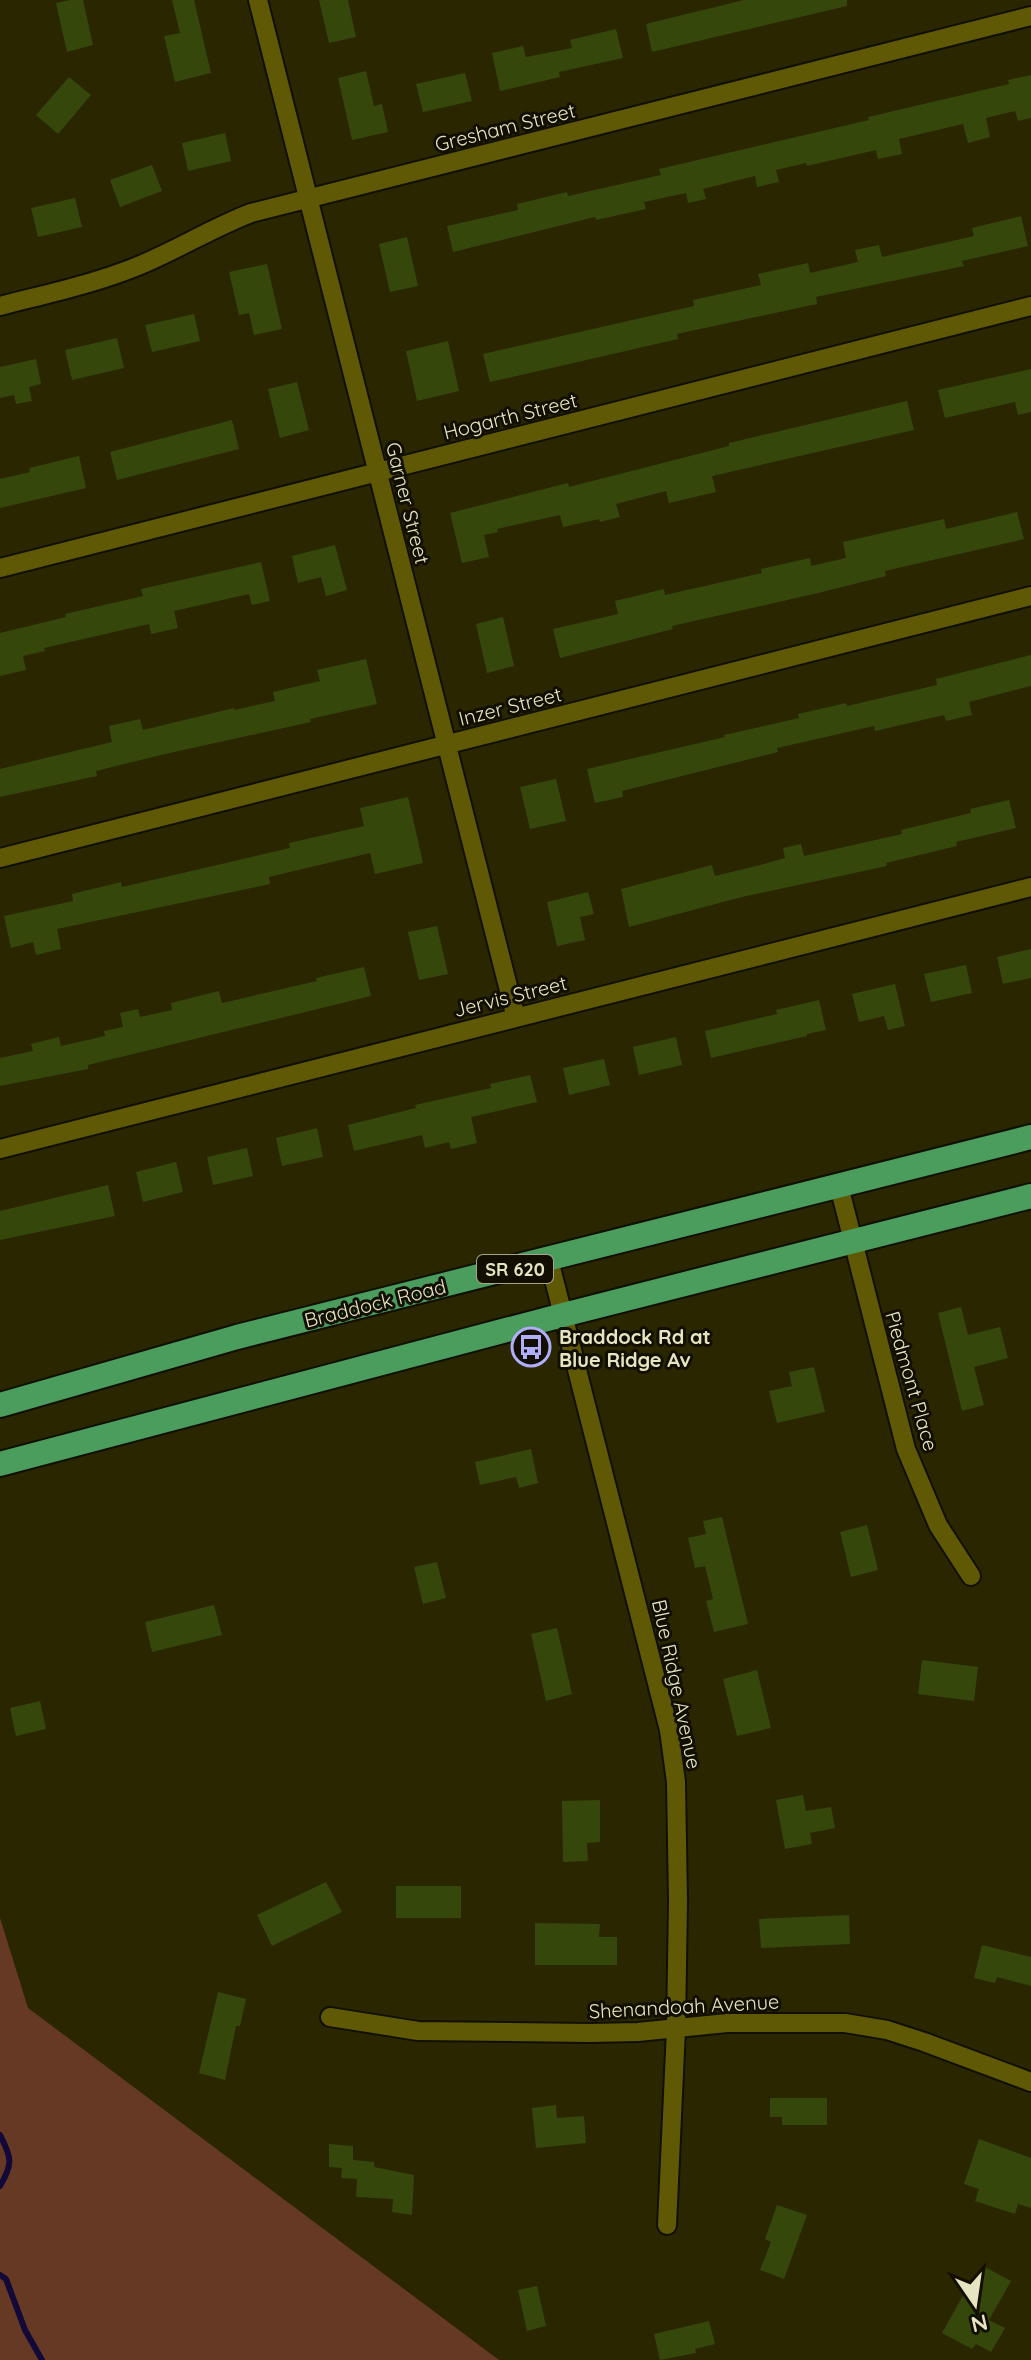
<svg xmlns="http://www.w3.org/2000/svg" width="1031" height="2360" font-family="Quicksand,sans-serif">
	<rect width="100%" height="100%" fill="#2a2700"/>
	<path fill="#663924" d="M0,1918l28,90 471,352h-499z"/>
	<g fill="none" stroke-linecap="round" stroke-linejoin="round">
		<path stroke="#130938" stroke-width="6" d="M0,2135c12,23 13,29 0,51
			M0,2275l6,4 19,51 17,30"/>
	</g>
	<path fill="#35470b" d="M70,0h13l10,45 -26,7 -11,-49z
		M172,0h22l17,73 -36,9 -11,-46 16,-3z
		M319,0h29l8,37 -27,6z
		M744,0h103v6l-195,46 -6,-28z
		M616,29l7,29 -64,14 1,5 -60,14 -8,-38 31,-7 3,11 46,-9 -2,-8z
		M366,71l8,35 8,-2 6,28 -36,8 -14,-62z
		M465,73l7,28 -49,11 -7,-28z
		M1031,75v43l-13,3 -3,-10 -29,7 4,19 -22,6 -5,-19 -64,15 3,15 -24,5 -2,-9 -69,16 -1,-3 -30,7 3,12 -22,5 -2,-11 -52,13 3,10 -18,4 -2,-10 -42,9 2,7 -50,11 -1,-3 -142,35 -6,-26 71,-16 -1,-6 50,-12 1,4 93,-21 -2,-6 210,-49 -1,-3 141,-33 -1,-4z
		M69,77l22,18 -33,39 -22,-19z
		M225,133l6,28 -43,10 -6,-28z
		M152,165l10,26 -42,16 -10,-27z
		M75,198l7,29 -44,10 -7,-29z
		M1021,216l7,30 -66,15 2,5 -148,31 1,7 -140,30 1,5 -188,43 -7,-28 211,-48 -1,-6 68,-15 -3,-11 50,-11 2,10 48,-11 -3,-12 24,-5 3,12 92,-21 -2,-8z
		M407,237l11,49 -28,6 -11,-48z
		M267,264l15,65 -28,6 -5,-22 -10,2 -10,-43z
		M194,314l6,27 -48,11 -7,-27z
		M117,338l7,30 -52,12 -7,-30z
		M448,341l11,50 -42,10 -11,-50z
		M36,359l5,25 -12,3 3,14 -16,3 -2,-9 -14,3v-31z
		M1031,369v43l-13,3 -3,-13 -70,16 -7,-28z
		M297,382l12,48 -29,8 -12,-49z
		M907,401l7,29 -202,46 4,16 -47,11 -3,-12 -50,13 4,13 -20,5 -1,-3 -36,8 -3,-12 -63,14 1,3 -14,3 5,22 -27,6 -12,-50 118,-30 1,4 160,-41v-3z
		M232,420l7,29 -122,31 -7,-28z
		M79,456l7,32 -86,20v-29l30,-7 -1,-4z
		M1017,512l7,27 -139,32 1,5 -68,17 -146,33 1,3 -113,29 -7,-29 65,-15 -3,-13 49,-12 1,6 97,-22 -1,-4 49,-11 1,8 35,-8 -3,-16 101,-23 2,10z
		M335,545l12,45 -21,6 -5,-19 -23,6 -6,-27z
		M261,562l9,39 -18,4 -3,-11 -75,17 4,17 -27,6 -2,-10 -105,24 1,3 -22,5 3,14 -26,6v-43l66,-16 -1,-3 78,-18 -2,-7z
		M503,617l11,49 -27,7 -11,-49z
		M1031,655v31l-62,16 3,13 -26,6 -2,-6 -69,16 -1,-5 -97,22 1,4 -156,39 1,6 -28,6 -8,-34 138,-32 -1,-2 75,-17 -1,-4 48,-11 1,3 90,-21 -1,-6z
		M366,659l11,45 -67,15 1,3 -146,32 -69,17 1,5 -97,21v-28l112,-27 -3,-16 31,-7 3,11 91,-22v2l41,-9 -2,-9 47,-11 -3,-11z
		M556,779l10,42 -36,8 -10,-42z
		M408,797l15,66 -48,11 -5,-21 -101,24 1,7 -213,45 4,20 -25,6 -3,-13 -22,6 -7,-32 69,-15 -1,-7 49,-12 1,5 168,-39 -1,-5 75,-17 -4,-18z
		M1009,800l7,28 -60,14 1,4 -71,17 1,3 -145,31 -113,30 -8,-38 91,-24 3,11 45,-11 25,-7 -2,-10 18,-4 3,12 98,-22 -1,-4 70,-17 -1,-4z
		M588,892l6,22 -14,3 5,23 -28,6 -10,-44z
		M437,926l11,48 -29,6 -11,-48z
		M1031,949v29l-28,6 -6,-27z
		M966,965l6,28 -41,9 -7,-28z
		M364,967l7,29 -283,69v4l-88,17v-28l33,-7 -2,-7 28,-7 2,9 44,-10 -1,-5 19,-4 -3,-14 18,-4 2,8 32,-7 -1,-7 48,-12 3,12 95,-22 -1,-3z
		M895,984l10,42 -17,4 -4,-14 -25,6 -7,-28z
		M819,1000l7,30 -19,4v2l-96,22 -6,-27 72,-17 -1,-4z
		M676,1037l6,28 -43,10 -6,-28z
		M604,1059l6,26 -41,10 -6,-27z
		M530,1075l7,27 -66,15 6,26 -26,6 -2,-7 -24,6 -3,-13 -68,16 -6,-26 68,-17 -1,-3 76,-17 -1,-4z
		M317,1128l6,29 -41,9 -6,-28z
		M247,1148l6,28 -40,9 -6,-28z
		M176,1162l7,30 -40,10 -7,-30z
		M108,1185l7,31 -115,24v-29z
		M961,1307l7,28 32,-8 8,31 -34,9 10,38 -22,6 -24,-98z
		M814,1367l11,45 -48,11 -8,-32 23,-5 -3,-14z
		M531,1449l7,34 -19,5 -3,-11 -36,8 -5,-23z
		M722,1517l26,107 -34,8 -8,-31 7,-2 -8,-33 -10,2 -7,-30 18,-4 -3,-13z
		M867,1525l11,45 -27,7 -11,-45z
		M437,1562l9,36 -23,6 -9,-37z
		M214,1605l8,30 -70,17 -7,-30z
		M557,1628l15,66 -26,7 -15,-67z
		M922,1660l56,7 -4,34 -56,-7z
		M757,1670l14,58 -34,8 -14,-57z
		M40,1701l6,28 -30,7 -6,-28z
		M803,1795l3,16 25,-4 4,21 -25,5 2,11 -27,5 -9,-49z
		M600,1800v42l-13,1 1,18 -25,1 -1,-61z
		M326,1882l16,30 -70,34 -15,-31z
		M396,1886h65v32h-65z
		M849,1915l1,29 -89,4 -2,-29z
		M535,1923l65,1 -1,13h18v28h-82z
		M982,1945l49,12v29l-34,-9 -2,6 -21,-5z
		M218,1992l28,7 -6,27h-4l-11,54 -26,-7z
		M770,2098h57v27h-45v-8h-12z
		M556,2105l1,13 27,-2 2,27 -50,5 -4,-40z
		M979,2139l52,19v50l-13,-4 -3,10 -40,-13 4,-12 -15,-5z
		M329,2144l24,2v14l21,2v5l40,8 -2,40 -20,-3 1,-13 -37,-2 1,-18 -16,-1 1,-10 -13,-1z
		M777,2205l30,10 -23,64 -24,-9 11,-28 -6,-3z
		M983,2266l28,15 -22,39 16,8 -14,24 -15,-8 -4,5 -30,-16 27,-48 3,2z
		M537,2286l9,40 -19,5 -9,-41z
		M709,2321l6,23 -20,5 1,4 -36,7 -6,-26z"/>
	<g fill="none" stroke-linecap="round" stroke-linejoin="round">
		<g stroke="#111000" stroke-width="22">
			<path id="street" d="M258,0l258,1018
				M0,306c46,-12 94,-22 138,-40 39,-16 74,-38 113,-53l780,-197
				M0,568l1031,-262
				M0,858l1031,-262
				M0,1149l1031,-262
				M839,1186l67,263 32,76 33,51
				M549,1260l120,470 7,52 2,119 -2,128 -9,196
				M330,2017l88,14 172,2 48,-1 89,-9h118l42,7 37,12 107,40"/>
		</g>
		<g stroke="#111000" stroke-width="28">
			<path id="primary" d="M0,1405l237,-68 794,-200
				M0,1464l563,-149 468,-119"/>
		</g>
		<use href="#street" stroke="#5f5906" stroke-width="18"/>
		<use href="#primary" stroke="#4b9d5e" stroke-width="24"/>
	</g>
	<defs>
		<g id="bus-ring" transform="scale(2)"><circle r="9.5" fill="#120f00" stroke="#b0aefa" stroke-width="1.5"/><path d="M-5-6H5V4H4V6H2V4H-2V6H-4V4H-5ZM-3.5-4V0h7V-4ZM-3.5 1.2v1.5H-2V1.2ZM2 1.2v1.5H3.5V1.2Z" fill="#b0aefa"/></g>
	</defs>
	<g fill-rule="evenodd">
		<use href="#bus-ring" x="531" y="1347"/>
	</g>
	<g text-anchor="middle" dominant-baseline="central" stroke-width="6" stroke-linejoin="round" paint-order="stroke">
		<rect fill="#120f00" stroke="#a6a587" stroke-width="2" x="477" y="1255" width="76" height="28" rx="6"/>
		<g font-size="18" font-weight="bold" fill="#e6e5c1">
			<text x="515" y="1269">SR 620</text>
		</g>
		<g font-size="20" fill="#e6e5c1" stroke="#120f00">
			<text transform="translate(505 127) rotate(-14)">Gresham Street</text>
			<text transform="translate(510 416) rotate(-14)">Hogarth Street</text>
			<text transform="translate(408 503) rotate(76)">Garner Street</text>
			<text transform="translate(510 706) rotate(-14)">Inzer Street</text>
			<text transform="translate(510 996) rotate(-14)">Jervis Street</text>
			<text transform="translate(375 1303) rotate(-14)">Braddock Road</text>
			<text transform="translate(912 1381) rotate(74)">Piedmont Place</text>
			<text transform="translate(677 1684) rotate(78)">Blue Ridge Avenue</text>
			<text transform="translate(684 2006) rotate(-3)">Shenandoah Avenue</text>
		</g>
		<g font-size="20" font-weight="bold" fill="#e6e5c1" stroke="#120f00" text-anchor="start">
			<text x="559" y="1336">Braddock Rd at<tspan x="559" dy="23">Blue Ridge Av</tspan></text>
		</g>
	</g>
	<g transform="translate(975 2304) rotate(167)" stroke="#120f00" stroke-width="6" paint-order="stroke">
	<path d="M0-6L14 30L0 20L-14 30Z" fill="#e6e5c1"/>
	<text y="-12" font-size="22" font-weight="bold" text-anchor="middle" fill="#e6e5c1">N</text>
	</g>
</svg>
